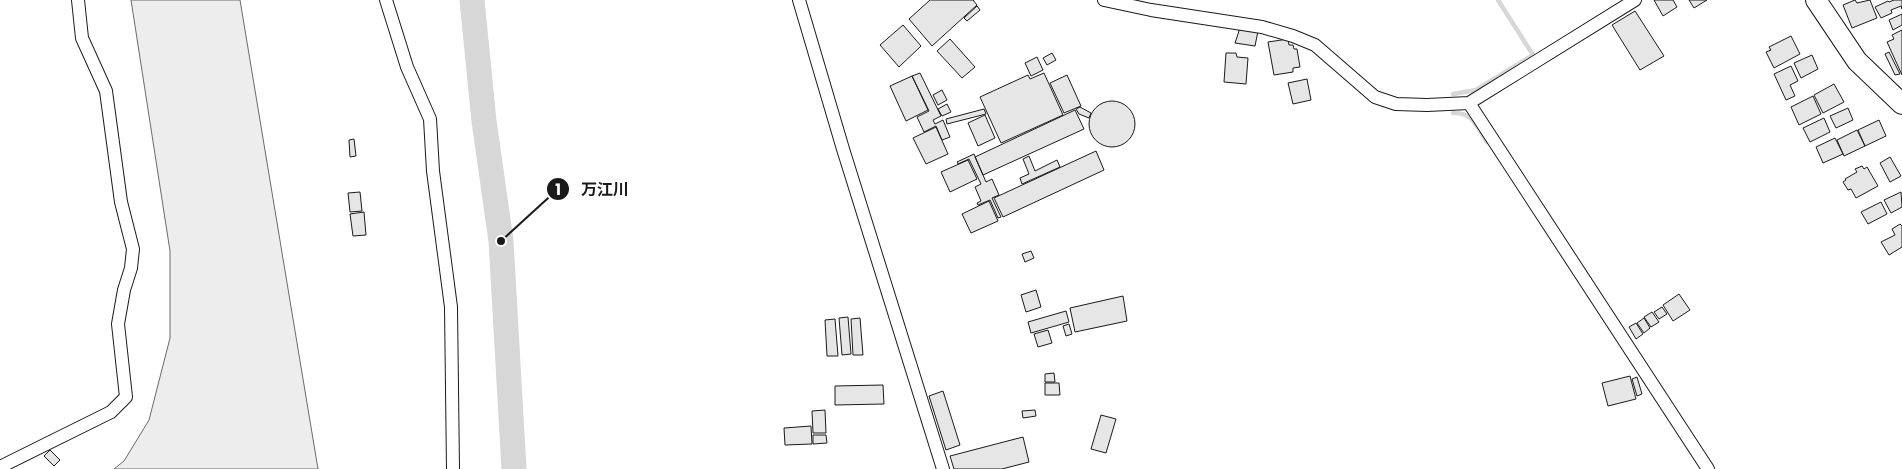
<svg xmlns="http://www.w3.org/2000/svg" width="1902" height="469" font-family="Poppins,'Noto Sans JP',sans-serif">
	<rect width="100%" height="100%" fill="#fff"/>
	<path fill="#ededed" stroke="#6a6a6a" d="M131,0h109l78,469h-204l10,-8 25,-41 21,-82v-87z"/>
	<g fill="none" stroke-linecap="round" stroke-linejoin="round">
		<path stroke="#d7d7d7" stroke-width="4.5" d="M1453,94l23,-4 57,-35 -35,-55
			M1453,113c20,-1 24,14 34,29"/>
		<path stroke="#d7d7d7" stroke-width="25" d="M472,0l12,121 17,120 13,228"/>
	</g>
	<path fill="#e6e6e6" stroke="#1a1a1a" d="M930,0h43l4,5 -45,41 -23,-27z
		M1654,0h19l4,7 -14,9z
		M1689,0h18l-13,8z
		M1855,0l2,3 13,-3 7,18 -25,10 -9,-23z
		M1894,0h8v9l-1,-3 -10,4 1,3 -11,5 -6,-11 13,-6 1,1z
		M977,6l3,4 -13,11 -3,-3z
		M1635,11l29,45 -24,14 -28,-45z
		M1902,14v11l-9,5 -4,-10z
		M903,25l18,21 -22,21 -19,-22z
		M1240,28l18,3 -3,15 -20,-3z
		M1902,30v45l-15,-33 7,-3 -2,-4z
		M1791,36l9,18 -26,14 -8,-16 5,-2 -2,-3z
		M950,39l25,28 -13,11 -25,-27z
		M1288,39l1,6h4l1,4h3l3,18 -7,1v4l-19,3 -6,-33z
		M1889,52l11,22 -5,1 -10,-21z
		M1052,53l4,7 -9,5 -4,-7z
		M1226,53h10l1,4 11,1 -2,26 -22,-2z
		M1812,55l6,14 -17,9 -7,-15z
		M1037,57l6,13 -12,6 -6,-13z
		M1791,66l7,15 -8,4 5,11 -9,4 -12,-26z
		M920,73l21,43 -8,4 2,4 8,-4 7,17 -8,3 -6,-14 -12,6 -7,-15 12,-6 -17,-35z
		M1044,73l19,42 -62,28 -21,-46 48,-22 2,4z
		M1067,75l14,31 -17,7 -14,-30z
		M912,76l16,34 -22,11 -16,-35z
		M1307,79l4,21 -18,4 -5,-21z
		M1834,84l10,18 -21,11 -9,-18z
		M942,90l5,10 -9,5 -5,-10z
		M1813,96l8,18 -22,11 -8,-18z
		M1089 124a23 23 0 1 1 46 0a23 23 0 1 1-46 0Z
		M947,104l4,8 -9,4 -4,-7z
		M1080,107l11,6 -2,5 -10,-4 -3,-5z
		M1848,108l5,12 -17,8 -6,-12z
		M984,109l2,5 -39,10 -1,-5z
		M1075,110l9,19 -101,46 -8,-18z
		M985,115l10,23 -17,8 -10,-23z
		M1824,118l6,14 -20,10 -7,-14z
		M1879,120l7,16 -21,10 -7,-16z
		M936,127l12,27 -22,10 -13,-26z
		M1857,130l8,16 -21,10 -7,-16z
		M1835,138l8,16 -20,9 -7,-16z
		M354,139l2,17 -6,1 -1,-17z
		M1096,151l8,19 -101,47 -9,-19z
		M974,154l12,28 6,-3 7,16 -7,3 9,19 -3,1 -8,-18 -12,5 -1,-2 4,-2 -6,-14 6,-3 -12,-25 -11,5 -1,-2z
		M1029,156l6,15 22,-11 3,7 -38,17 -2,-6 9,-4 -6,-15z
		M1890,157l11,19 -11,6 -10,-19z
		M968,160l9,19 -27,13 -9,-20z
		M1862,166l2,3 3,-2 11,19 -22,12 -5,-9 -3,1 -5,-8 3,-2 -1,-1 12,-7 -2,-3z
		M360,192l2,19 -12,1 -2,-19z
		M1901,192l1,15 -11,6 -7,-13z
		M989,201l9,20 -27,12 -9,-19z
		M1881,202l6,12 -19,10 -7,-12z
		M364,212l2,23 -13,1 -3,-22z
		M1900,224l2,2v21l-13,8 -8,-13 14,-7 -3,-6z
		M1031,251l3,7 -9,4 -3,-8z
		M1036,290l5,17 -15,5 -5,-17z
		M1679,294l11,16 -17,11 -10,-16z
		M1123,296l4,25 -52,11 -5,-24z
		M1662,307l5,7 -8,5 -5,-7z
		M1066,311l3,11 -38,11 -3,-11z
		M1652,312l7,10 -8,5 -7,-10z
		M848,317l3,37 -9,1 -3,-37z
		M860,318l3,37h-10l-2,-36z
		M1644,318l6,10 -6,5 -7,-10z
		M835,319l3,37h-11l-2,-36z
		M1636,323l7,11 -7,5 -7,-12z
		M1069,324l3,10 -6,2 -3,-10z
		M1048,330l4,13 -14,4 -4,-13z
		M1054,373l1,9h-10v-8z
		M1630,376l6,23 -28,7 -6,-23z
		M1637,377l5,17 -5,2 -5,-17z
		M1045,383h14l1,12h-15z
		M883,385l1,19 -49,1v-19z
		M943,391l17,54 -14,5 -17,-54z
		M825,410l1,23h-13l-1,-22z
		M1035,410l1,6 -13,2 -1,-7z
		M1101,415l15,4 -10,34 -15,-4z
		M811,426l1,18 -27,1 -1,-17z
		M813,435h13l1,8 -14,1z
		M1023,437l6,25 -27,7h-48l-4,-13z
		M50,450l10,10 -6,6 -10,-10z"/>
	<g fill="none" stroke-linecap="round" stroke-linejoin="round">
		<g stroke="#1a1a1a" stroke-width="14">
			<path id="street" d="M386,0l21,67 23,52 3,52 18,136 2,162
				M799,0l44,149 100,320
				M1104,0l47,10 111,17 31,9 22,9 60,52 21,7 31,1 42,-2 166,-103
				M1469,103l239,366
				M0,467l111,-55 15,-15 -8,-73 6,-34 7,-22 2,-19 -12,-47 -15,-111 -24,-53 -4,-38"/>
		</g>
		<g stroke="#1a1a1a" stroke-width="22">
			<path id="primary" d="M1816,0l41,61 45,43"/>
		</g>
		<use href="#street" stroke="#fff" stroke-width="12"/>
		<use href="#primary" stroke="#fff" stroke-width="20"/>
	</g>
	<path fill="none" stroke="#1a1a1a" stroke-width="2" d="M501 241L558 189"/>
	<g fill="#1a1a1a" stroke="#fff" stroke-width="2">
		<circle cx="501" cy="241" r="5"/>
		<circle cx="558" cy="189" r="12"/>
	</g>
	<g font-size="15" text-anchor="middle" font-weight="bold" fill="#fff">
		<text x="558" y="195">1</text>
	</g>
	<g font-size="16" text-anchor="middle" font-weight="bold" fill="#1a1a1a" stroke="#fff" stroke-width="4" stroke-linejoin="round" paint-order="stroke">
		<text x="605" y="195">万江川</text>
	</g>
</svg>
